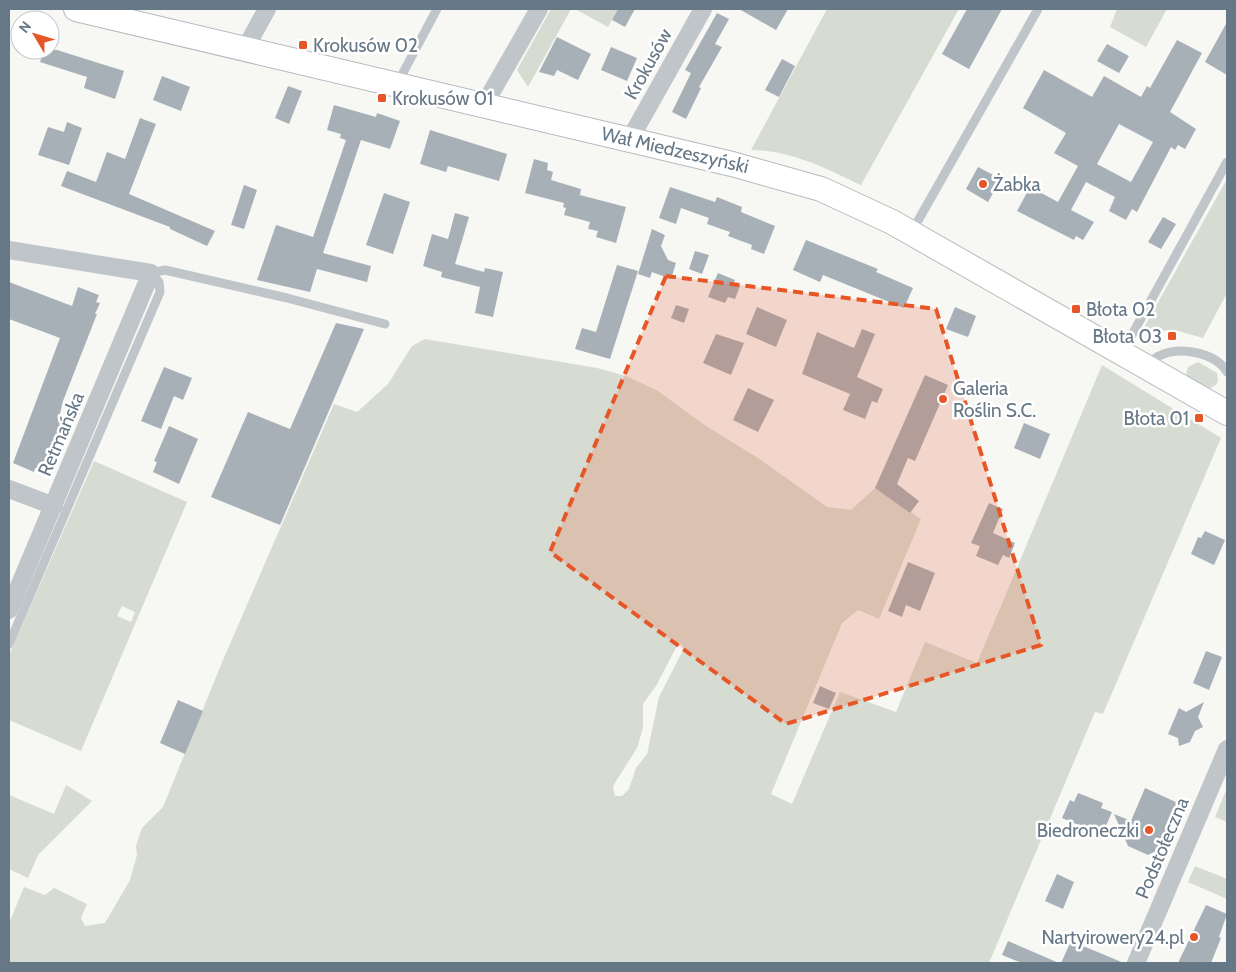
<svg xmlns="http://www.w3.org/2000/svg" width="1236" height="972" font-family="Cabin,sans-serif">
	<rect width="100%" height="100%" fill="#f7f7f4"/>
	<path fill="#d7dcd3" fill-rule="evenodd" d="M551,9h20l-43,78 -11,-17z
		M575,9h43l-10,18z
		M827,9h132l-98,176c-36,-17 -71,-35 -110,-35z
		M1117,9h50l-21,38 -36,-20z
		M1227,179v114l-24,45 -28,-8 -33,1z
		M425,339l172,29 29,8 32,15 48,35 52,32 69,49 24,3 24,-22 46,31 -42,100 -21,-9 -16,13 -71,171 21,10 48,-112 56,20 29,-70 52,21 125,-298 119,73 -118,276 -8,-2 -106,251h-980v-40l15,-36 21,8 9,-7 33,16 -6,14 4,8 20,-3 25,-43 7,-25 -1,-9 6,-18 21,-21 60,-147 111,-256 23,8 31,-28 24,-38zM679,642l5,6 -25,49 -12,57 -11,14 -7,21 -7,7h-7l-2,-10 24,-38 6,-20v-24l13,-18z
		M1198,362l19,11 1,8 -2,4 -9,5 -18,-11 -3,-4 2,-8z
		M94,461l93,41 -106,249 -72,-31v-65zM122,606l13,6 -4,10 -14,-6z
		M66,785l26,16 -54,54 -10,23 -19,-9v-74l45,19z
		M1227,788v34l-12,-5z
		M1195,866l32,13v20l-39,-17z"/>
	<path fill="#a7b0b6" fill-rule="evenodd" d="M618,9h17l-10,18 -13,-7z
		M739,9h49l-12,21z
		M967,9h35l-33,60 -27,-15z
		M717,13l12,6 -14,25 7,3 -23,40 2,1 -15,31 -14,-7 19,-39 -6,-3z
		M1227,22v53l-22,-13z
		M557,37l34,17 -13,26 -21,-10 -3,6 -15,-4z
		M1177,40l25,13 -32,59 26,17 -11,20 -7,-4 -3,5 -4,-3 -34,65 -5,-3 -6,11 -17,-9 6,-14 -29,-15 -15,28 23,12 -11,18 -7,-4 -2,4 -57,-29 13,-24 28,15 20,-36 -24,-13 12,-20 -43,-25 21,-38 48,27 12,-21 37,21 6,-11 3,2zM1119,124l34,18 -22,40 -34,-18z
		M1107,44l22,12 -10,17 -22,-12z
		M611,47l26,11 -10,23 -26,-11z
		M44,50h13l67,21 -9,28 -31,-11 3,-11 -47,-15z
		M782,59l13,7 -16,31 -14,-7z
		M162,76l28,11 -9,24 -28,-11z
		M288,86l14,5 -13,33 -14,-6z
		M334,105l42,12 1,-4 23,8 -10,28 -29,-9 -38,113 48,13 -4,16 -50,-13 -7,23 -53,-12 19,-55 37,12 33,-97 -6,-2 1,-4 -14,-4z
		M140,118l16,6 -27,70 86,37 -8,15 -37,-17v-2l-109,-41 6,-15 29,11 11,-30 18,7z
		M67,122l15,6 -13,37 -31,-10 10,-28 16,5z
		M430,130l77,24 -8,27 -51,-15 -2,6 -26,-8z
		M534,159l14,4 -1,7 6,2 -2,8 30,9 -1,6 46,12 -10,36 -20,-6 2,-6 -10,-2 2,-7 -26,-7 2,-7 -3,-1 1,-4 -39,-10z
		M978,167l23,12 -13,23 -22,-13z
		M244,185l13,5 -13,39 -13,-4z
		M670,187l45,15 2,-5 25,10 -1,5 34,14 -11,28 -13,-5 1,-4 -24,-9 2,-4 -23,-8 2,-6 -28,-10 -5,16 -17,-6z
		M384,193l26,9 -17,52 -27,-9z
		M455,213l14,4 -14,47 29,8 1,-4 18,4 -10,45 -18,-4 5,-26 -39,-10 1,-5 -19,-6 9,-32 16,5z
		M1163,217l13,7 -15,25 -13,-7z
		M652,229l13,6 -4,11 7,14 8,3 -5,16 -19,-7 -2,6 -12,-4z
		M806,240l72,29 -2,3 37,16 -9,20 -81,-33 -3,7 -27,-12z
		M695,251l14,4 -7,19 -13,-5z
		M617,265l21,6 -28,88 -35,-10 7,-21 14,4z
		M718,273l17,7 -2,4 7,2 -5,13 -7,-2 -3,6 -17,-6z
		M9,282l63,24 6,-19 21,8 -3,7 4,1 -5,11h2l-34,87 -4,17 6,2 -19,52 -11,-4 -1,4 -21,-9 47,-125 -51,-19z
		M676,305l13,4 -5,14 -13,-5z
		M757,307l30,13 -11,27 -30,-13z
		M955,307l21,9 -8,21 -22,-8z
		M336,323l28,6 -84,196 -69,-28 37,-85 42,17z
		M862,329l13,5 -18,43 26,12 -6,14 -5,-2 -7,18 -22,-9 7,-16 -48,-20 15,-42 37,16z
		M716,334l28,9 -13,32 -28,-12z
		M164,367l28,11 -9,22 -9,-4 -13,33 -20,-8z
		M925,375l23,10 -33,76 -7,-3 -11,26 22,17 -9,12 -35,-25z
		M748,388l26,12 -16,32 -25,-12z
		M1024,423l26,11 -10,25 -26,-11z
		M169,426l29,13 -19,45 -26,-12 4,-10 -3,-1z
		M989,503l14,6 -10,24 22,10 -6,15 -6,-3 -5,10 -22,-9 4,-10 -9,-3z
		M1205,531l20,9 -11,25 -23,-11 7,-17 3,1z
		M908,562l27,11 -15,38 -14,-6 -4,12 -14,-6z
		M1206,651l16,6 -13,33 -16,-7z
		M820,686l16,7 -7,16 -16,-6z
		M178,700l25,11 -18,43 -25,-11z
		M1204,702l-6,15 5,10 -8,4 -5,11 -11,4 -1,-8 -10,-4 11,-26 7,4z
		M1145,788l33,15 -20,47 -10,5 -20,-9 -14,-32 17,7z
		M1078,793l25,10 -2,5 11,4 -10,23 -40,-17 8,-18 4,2z
		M1057,874l17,8 -11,27 -18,-8z
		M1206,905l21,9 -8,23 2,1 -10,25h-33z
		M1008,941l51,22h-37l-20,-8z
		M1071,941l53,22h-63z"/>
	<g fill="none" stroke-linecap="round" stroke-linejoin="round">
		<g stroke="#b5babf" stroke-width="26">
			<path id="secondary" d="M76,9l656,155 89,25 71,33 335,191"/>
		</g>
		<path stroke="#c0c5c9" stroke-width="9" d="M397,84l40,-75
			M911,233l127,-224
			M1122,353l105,-191
			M1146,366c4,-3 8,-8 13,-10 21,-10 56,-4 68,16
			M9,644l151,-352 -1,-10 -8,-9 14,-3 122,28 98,26"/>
		<path stroke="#c0c5c9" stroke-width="18" d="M245,49l22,-40
			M484,105l55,-96
			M630,139l73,-130
			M9,250l142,23 -142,337
			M9,489l45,17
			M1136,963l91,-214"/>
		<use href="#secondary" stroke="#fff" stroke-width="24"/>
	</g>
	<path fill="#e65626" fill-opacity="0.2" stroke="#e65626" stroke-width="4" stroke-dasharray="10 6" stroke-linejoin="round" d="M666,276l270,33 105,336 -255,79 -236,-172z"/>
	<g fill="#e65626" stroke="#fff" stroke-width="2">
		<rect x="298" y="40" width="10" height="10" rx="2.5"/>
		<rect x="377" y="93" width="10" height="10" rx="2.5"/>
		<circle cx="983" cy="184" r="5"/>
		<rect x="1071" y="304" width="10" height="10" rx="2.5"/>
		<rect x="1167" y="331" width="10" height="10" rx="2.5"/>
		<circle cx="943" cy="399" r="5"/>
		<rect x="1194" y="413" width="10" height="10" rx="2.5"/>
		<circle cx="1149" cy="830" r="5"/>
		<circle cx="1194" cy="937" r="5"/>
	</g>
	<g text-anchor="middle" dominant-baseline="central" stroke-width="5" stroke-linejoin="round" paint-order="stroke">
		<g font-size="19" fill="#667786" stroke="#fff" text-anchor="start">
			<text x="313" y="45">Krokusów 02</text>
			<text x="392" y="98">Krokusów 01</text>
			<text x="993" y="184">Żabka</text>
			<text x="1086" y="309">Błota 02</text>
			<text x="1162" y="336" text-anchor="end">Błota 03</text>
			<text x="953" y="388">Galeria<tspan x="953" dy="22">Roślin S.C.</tspan></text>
			<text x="1189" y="418" text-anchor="end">Błota 01</text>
			<text x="1139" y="830" text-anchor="end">Biedroneczki</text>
			<text x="1184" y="937" text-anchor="end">Nartyirowery24.pl</text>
		</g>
		<g font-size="19" fill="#667786" stroke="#fff">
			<text transform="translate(648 64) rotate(-61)">Krokusów</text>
			<text transform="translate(675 150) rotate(13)">Wał Miedzeszyński</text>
			<text transform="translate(61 434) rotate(-67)">Retmańska</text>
			<text transform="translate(1162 848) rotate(-67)">Podstołeczna</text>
		</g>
	</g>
	<rect width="1236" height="972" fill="none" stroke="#667786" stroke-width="20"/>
	<g transform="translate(35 35) rotate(308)"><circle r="24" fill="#ffffff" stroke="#c2c9cf"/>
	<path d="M0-4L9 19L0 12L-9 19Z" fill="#e65626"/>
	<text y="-8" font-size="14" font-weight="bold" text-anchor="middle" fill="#667786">N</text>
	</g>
</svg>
